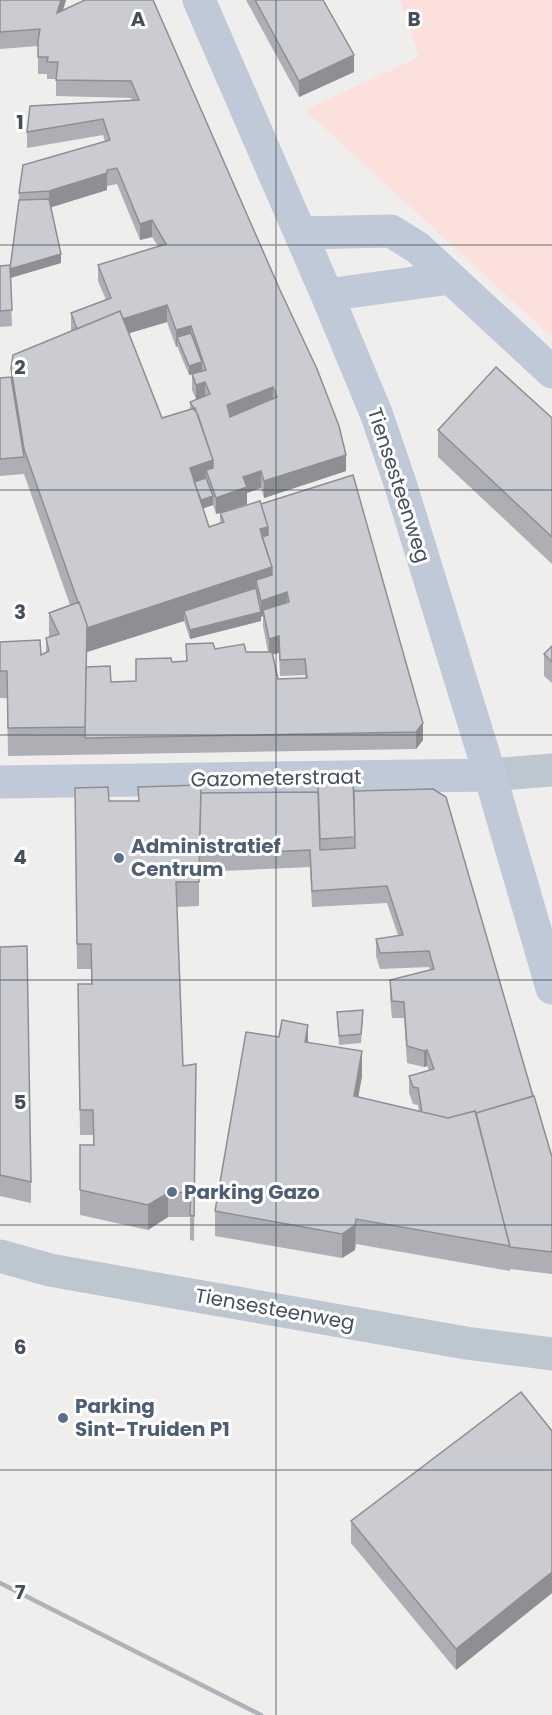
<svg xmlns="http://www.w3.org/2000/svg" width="552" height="1715" font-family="Poppins,sans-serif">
	<rect width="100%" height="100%" fill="#f0eded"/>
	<path fill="#fbe0dc" d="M400,0h152v337l-247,-227 114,-53z"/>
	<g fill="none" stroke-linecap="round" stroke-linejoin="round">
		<path stroke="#bdc7d0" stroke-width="33" d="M490,775l62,-5
			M0,1256l50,14 118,21 298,52 86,11"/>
		<path stroke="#bfc9d7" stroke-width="33" d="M199,0l128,295 49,118 24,70 90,292 62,213
			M300,233l91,-2 27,17 134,124
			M327,295l123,-17
			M0,782l490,-7"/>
		<path stroke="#afb2b8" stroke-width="4.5" d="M0,1583l261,132"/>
	</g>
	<path fill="#aeafb5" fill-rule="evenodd" d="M0,0h66l-3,10 90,-10 193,471 -82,27 -3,-10 -14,5v11l-31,10 -3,-9 -10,3 6,19 11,-4v-10l41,-9 162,236 -7,9 -408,7 -1,-58h-7v-56l41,13 5,-2v-15l3,-1v-24l21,-8 -46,-131 -24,2v-98l11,-1v-9l60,-37v-18l35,-13 -8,-19v-16l60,-19 -6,-9 -12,3 -23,-56 -10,2v4l-56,17 10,56 -51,15 2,48 -12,1v-61l10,-1 9,-65v-7l86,-52 -2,-6 -76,13v-16l105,-31 -1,-3 -75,-2v-17h-9v-5h-9v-28l-38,3zM167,322l9,25 1,-1 12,29 3,-1v16l4,9 -6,3v7l-28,9 -33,-85zM263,616v10l5,26h-22l-31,-3 -29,-5v17l-14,1 -36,19 -25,1 -24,-15v-15l97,-31 6,18 71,-18v-4zM279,653l1,23 25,-1v3l-27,1 -6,-25z
		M246,0h77l31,72 -55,25z
		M552,418v146l-114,-107v-27z
		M552,646v37l-8,-7v-22z
		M138,787l63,6 153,-2 179,305 19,61v117l-42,-5v2l-154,-27 -1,6 -13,8 -127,-22v-25l93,-169 54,34 -4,21 61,14 -1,-6 -5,-1 -4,-11v-17l20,-5 -2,-5 -3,1 -17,-4 -3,-45h-12l-2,-21v-17l40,-10 -1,-3 -49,2 -4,-13v-17l22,-4 -11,-32 -75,4 -2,-40 -111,5v34l-22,1 6,159 13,-2 -2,177 -4,-1v-23h-22l-20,13 -68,-15v-70h13v-10h-13l-2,-127 13,-24v-15h-14l-2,-181 34,13h29z
		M0,947l31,235v21l-31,-7z
		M337,1012l26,7 -2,24 -22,2z
		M552,1431v162l-96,77 -105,-127v-22z"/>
	<path fill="#8d8f93" d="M61,0h5l-9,29v-16z
		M354,55v17l-55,25v-16z
		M107,173v17l-58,18v-17z
		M152,220v17l-12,3v-16z
		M61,254v9l-51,15v-9z
		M167,305v17l-47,14v-17z
		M191,326v16l-14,-5v9l-1,1v-17z
		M202,362v9l-13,4v-9z
		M205,382v16l-9,3v-16z
		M273,387v16l-46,19v-17z
		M346,455v16l-82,27v-17z
		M213,460v25l-7,-15v17l-13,4 -3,-23z
		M261,471v17l-14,5v11l-31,10v-16l27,-21z
		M213,496v9l-17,6v-9z
		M268,527v25l-8,-23z
		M272,567v25l-16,-12v17l-72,14v10l-97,31 -2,86 2,-113z
		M287,592v17l-24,1v6l-2,1v4l-71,18v-9l71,-18v-11z
		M279,636v17l-10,2v-16z
		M423,723v17l-7,9v-17z
		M308,1025v25l-3,-8z
		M427,1050v16l-3,1v-16z
		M362,1051v25l-8,45v-25z
		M168,1193v24l-20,13v-25z
		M356,1219l-1,31 -13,8v-24z
		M552,1572v21l-96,77v-21z"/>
	<path fill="#caccd2" stroke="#8d8f93" stroke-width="1.5" fill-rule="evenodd" d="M0,0h61l-4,13 28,-13h68l127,290 37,79 22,57 7,29 -82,26 -3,-10 -18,6 4,10 -31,11 -10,-28 7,-2v-8l-15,-45 -8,-13 20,-8 -5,-12 -9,3 -4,-11 14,-4 -15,-44 -15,4 -9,-25 -44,14 -3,-8 -43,18 -6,-16 40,-15 -13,-33 68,-21 -14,-24 -12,4 -23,-56 -10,2v3l-58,18 -30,2 4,-28 87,-25 -7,-21 -76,13 3,-26 109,-6 -8,-19 -75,-1 2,-18h-11l1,-5h-10v-16l2,-12 -40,3zM273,387l4,10 -47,20 -3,-12z
		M255,0h68l31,55 -55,26z
		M49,199l12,55 -51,15 9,-69z
		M10,265l2,45 -12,1v-45z
		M120,311l42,107 33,-10 18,52 -23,8 19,59 15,-5 -4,-9 40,-12 8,26 -8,2 12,38 -185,61v-3l-8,-23h-1l-54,-153 -13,-81 2,-13z
		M191,333l11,29 -13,4 -12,-29z
		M496,367l56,51v119l-114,-107z
		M11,377l13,80 -24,2v-81z
		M353,475l70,248 -7,9 -331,6 1,-71 24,-1 1,16 25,-1v-22l35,-1 1,4 15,-1 -1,-17 27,-1 2,6 29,-5 2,8h26l6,27 29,-1 -2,-19 -25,1 -1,-24 -10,3 -6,-29 26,-8 -2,-10 -26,9 -5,-21 16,-5v-8l-10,-30 6,-2v-8l-7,-23z
		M206,478l7,18 -12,4 -7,-18z
		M256,588l5,24 -71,18 -6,-19z
		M79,602l8,23 -2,102 -77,1 -1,-57h-7v-29l40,-2 1,15 8,-4 -3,-13 13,-4 -10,-21z
		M552,646v16l-8,-8z
		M353,780l2,57 -35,2 -2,-58z
		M201,785l-2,97h-23l7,184 13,-2 -2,152 -4,-1 1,-23 -23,1 -20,12 -68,-15v-45h14l-1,-35h-13l-2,-126h14l-1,-40h-14l-2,-156 33,-1 1,14h30l-1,-14z
		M433,789l13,8 87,299 -57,17 -1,-2 -27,7 -26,-6 -4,-24 -5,-1 -4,-11 25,-7 -7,-19 -3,1 -17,-5 -3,-44 -12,-1 -2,-21 44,-11 -5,-18 -49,2 -4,-14 27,-4 -16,-49 -75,5 -2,-41 -111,5 2,-62 117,-1 2,58 35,-2 -1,-57z
		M27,946l4,236 -31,-7v-228z
		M363,1010l-2,24 -22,2 -2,-24z
		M282,1020l26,5 -3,17 57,9 -8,45 94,22 27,-7 35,135 -154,-27 -1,6 -13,9 -127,-23 31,-179 33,5z
		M534,1096l18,61v95l-42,-5 -34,-134z
		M521,1392l31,39v141l-96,77 -105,-128z"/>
	<path fill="none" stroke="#454f5b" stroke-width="1.5" stroke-opacity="0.55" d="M276,0v1715M0,245h552M0,490h552M0,735h552M0,980h552M0,1225h552M0,1470h552"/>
	<g fill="#5c6f8a" stroke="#fff" stroke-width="2">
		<circle cx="119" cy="858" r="6"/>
		<circle cx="172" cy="1192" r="6"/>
		<circle cx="63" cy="1418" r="6"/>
	</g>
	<g text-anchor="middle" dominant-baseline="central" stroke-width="6" stroke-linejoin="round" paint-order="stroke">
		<g font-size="20" fill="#454f5b" stroke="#fff">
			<text transform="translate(399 485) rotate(72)">Tiensesteenweg</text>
			<text transform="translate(276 778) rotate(-1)">Gazometerstraat</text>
			<text transform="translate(275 1309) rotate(10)">Tiensesteenweg</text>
		</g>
		<g font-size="20" font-weight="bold" fill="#4e5e75" stroke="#fff" text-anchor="start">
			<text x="131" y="846">Administratief<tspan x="131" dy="23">Centrum</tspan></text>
			<text x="184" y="1192">Parking Gazo</text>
			<text x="75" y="1406">Parking<tspan x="75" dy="23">Sint-Truiden P1</tspan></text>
		</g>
	</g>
	<g font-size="20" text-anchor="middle" font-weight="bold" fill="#454f5b" stroke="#fff" stroke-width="6" stroke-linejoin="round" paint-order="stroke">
		<text x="138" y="26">A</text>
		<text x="414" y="26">B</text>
		<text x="20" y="129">1</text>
		<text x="20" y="374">2</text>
		<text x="20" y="619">3</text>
		<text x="20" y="864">4</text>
		<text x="20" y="1109">5</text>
		<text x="20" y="1354">6</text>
		<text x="20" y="1599">7</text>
	</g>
</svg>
